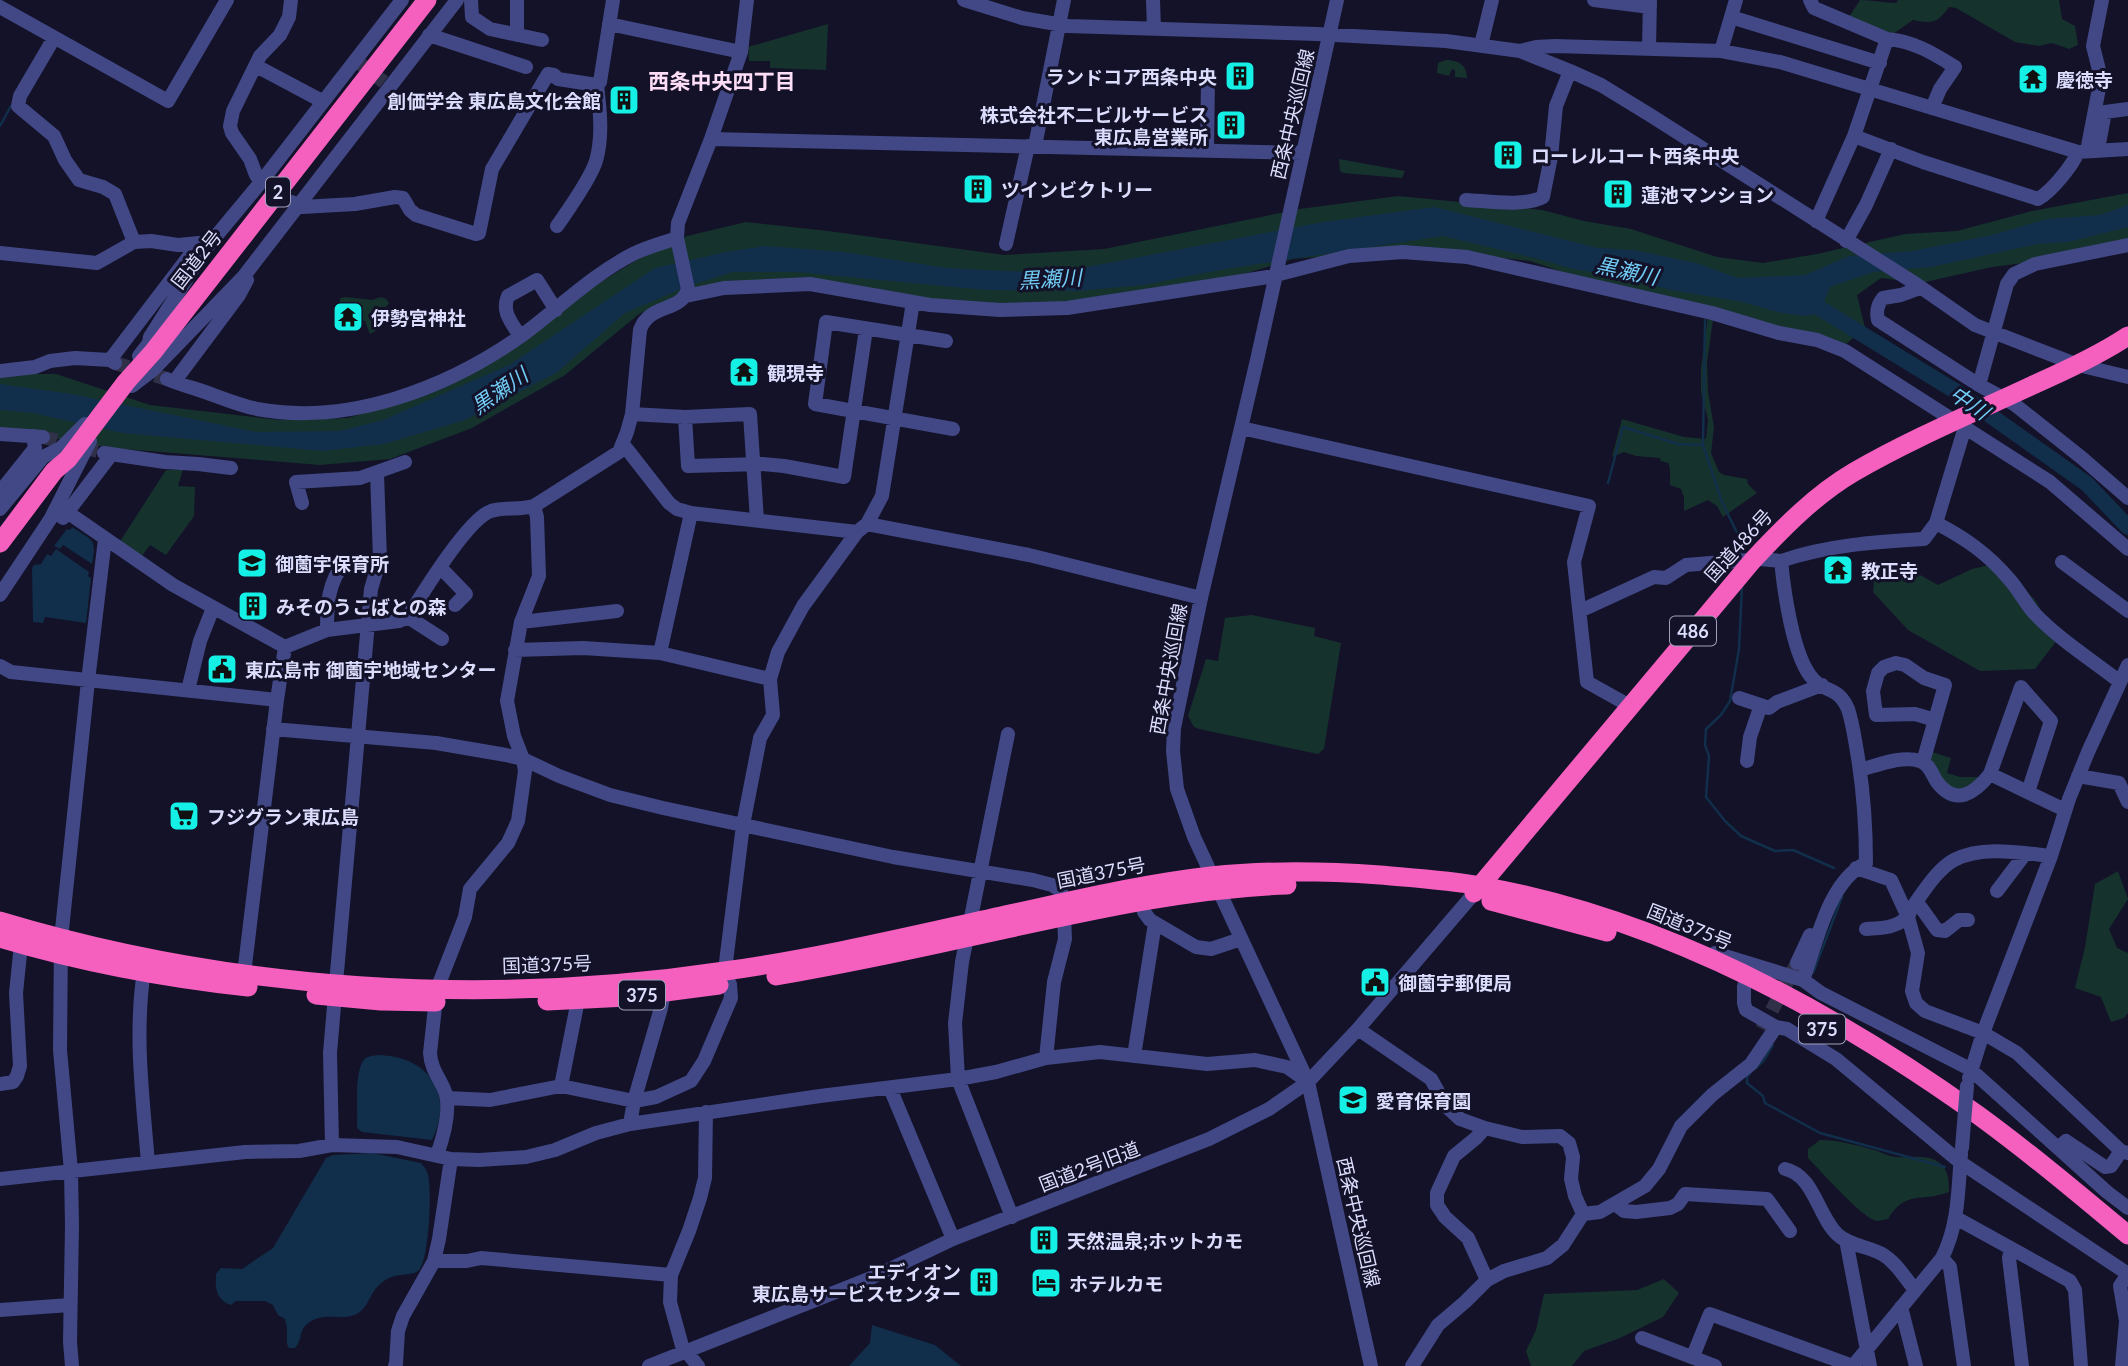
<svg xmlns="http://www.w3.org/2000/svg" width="2128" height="1366" font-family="Lato,'Noto Sans JP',sans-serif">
	<rect width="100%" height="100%" fill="#131229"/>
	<path fill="#16322d" d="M1860,0c12,0 25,3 36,3l2,-3h161l3,19 13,7 3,19 -9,4 -17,-6 -13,3 -24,-4 -59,-34 -7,-1c-11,16 -18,17 -36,13l-20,14 -44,-17z
		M828,24l-2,46 -56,-2v-7h-21l-1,-14z
		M1446,60c12,0 21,5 21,18l-12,-1v-7l-3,-1 -3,7 -12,-3 1,-10z
		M1339,159l66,12 -3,7 -59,-5 -3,-2z
		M2128,193v50l-55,14 -81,10 -71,16 -40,-5 -24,17 8,33 -19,16 -214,-49 -102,-34 -114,-12 -123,10 -102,31 -199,19 -154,-23 -163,11 -36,17 -74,61 -93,53 -82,31 -70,6 -208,-17 -112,-19v-55h56l94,31 129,15 69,-2 94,-30 159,-106 54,-33 32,-13 59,-14 82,9 176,24 100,-6 196,-40 98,-13 144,14 42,11 47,8 86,28 46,6 54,-9 88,-20 52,-3 75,-20z
		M346,297l26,3 9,-3 5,2 3,4 -8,11 -4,16 -7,4 -5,-13 -12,-4 -5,-6 -8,-3v-10z
		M1708,315l5,5 -6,42 1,30 6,35 -3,26 8,19 5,3 23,4 1,5 9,9 -34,24 -6,-11 -9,-6 -24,11v-14l-3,-8 -11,-4v-17l-2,-5 -7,-2 -1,-3 -24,-2 -12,-4 -12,5 10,-38 62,18 22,2 2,-19 -7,-28v-23z
		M166,470h17l-5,16 17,1 -1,29 -28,39 -16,-10 -9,12 -22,-14z
		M1989,565l35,23 11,12 23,39 -23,30 -55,2 -72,-41 -35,-38 2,-20 38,-1 25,14 34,-16z
		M1252,615l63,13 -1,8 27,7 -17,106 -6,5 -119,-25 -5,-2 -6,-11 18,-57 12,2 7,-43z
		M1932,752l19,6 -4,15 13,4h21c-5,3 -10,9 -15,11 -20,8 -30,-19 -37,-32z
		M2118,871l10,28 -19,30 8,19 11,5v60l-4,5 -13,4 -10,-25 -26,-9 10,-41 10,-63z
		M1820,1140c18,0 37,5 54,10 7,2 14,6 21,7 14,1 32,-3 43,5 11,7 11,19 11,30 -28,11 -43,-3 -61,27 -1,0 -10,2 -11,2 -14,-2 -57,-51 -69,-63v-9z
		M1664,1279l15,14 -16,24 -43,21 -36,13 -12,15h-41l-5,-15 10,-21 8,-36 93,-4z"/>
	<path fill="#112e4a" d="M2128,205v22l-60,15 -30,2 -107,23 -58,5 -43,15 -10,26 -15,3 -28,-4 -34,-10 -73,-12 -35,-10 -66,-12 -30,-9 -96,-23 -218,33 -82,16 -66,6 -91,-1 -190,-18h-63l-45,14 -63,27 -69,60 -91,47 -81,24 -61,7 -201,-18 -89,-20 -33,-3v-26l72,10 184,38 84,-1 43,-11 126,-55 146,-97 71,-16 40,-6 78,6 103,16 83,4 52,-4 241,-46 112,-15 163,41 36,2 62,13 42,15 67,-3 44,-19 63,-5 80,-16 55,-16 53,-4z
		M72,527c21,14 25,11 20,37l-29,-19 -3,4 -6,-3 13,-17 3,1z
		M56,549l33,23 -1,4 3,2 -5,45 -41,-6 -2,6 -10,-1 -1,-54 2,-3 7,-1 6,-10 4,2z
		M378,1055c50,1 77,38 54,85l-70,-8 -5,-4c1,-17 -3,-53 6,-67 3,-5 9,-5 15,-6z
		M372,1153l49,10c2,3 5,5 6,9 6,12 2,92 -9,99 -11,7 -23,-1 -39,14 -9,8 -11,23 -22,29 -16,8 -35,-4 -51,11 -7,6 -4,16 -11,23h-6l-2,-4v-16l-2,-9 -7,-4 -5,-10 -8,-4h-29l-5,4c-15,-5 -16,-17 -15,-31l5,-6 21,1 31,-21 53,-90 7,-3z
		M872,1325l63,20 26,21h-112l21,-23z"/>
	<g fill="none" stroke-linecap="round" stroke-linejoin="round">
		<path stroke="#112e4a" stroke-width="2.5" d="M0,126l11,-20
			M1705,320l-2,125 19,57 18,37 1,17
			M1608,483l15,-56 55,17 25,1
			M1742,586l-3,63 -9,52 -9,14 -15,14 -1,16 4,11 -3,41 19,24 16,15 34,15 18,-1 41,18
			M1813,973l29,-76
			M1756,1068l8,-8 9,-15
			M1751,1072l-4,5v6l16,13 2,7 55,30 125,34"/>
		<path stroke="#112e4a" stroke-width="16" d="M1803,298l157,96 127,90 41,43"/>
		<path stroke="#313049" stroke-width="14" stroke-dasharray="14 7" stroke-linecap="butt" d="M359,63l25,19
			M115,363l52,16
			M43,437l59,15
			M1762,1029l35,-66"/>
		<path stroke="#414885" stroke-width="14" d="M471,0l1,17 18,12 52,11
			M964,0l58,18 46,8 249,8 129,7 74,10 50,20 31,14 49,30 266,169 59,41 103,40 50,12
			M1153,0l1,29
			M1337,0l-80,360 -56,238 -27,130 -1,23 4,38 17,48 114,245 63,284
			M1594,0l56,7
			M1810,0l4,8 73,31 -33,97 -38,85
			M0,7l168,94 59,-101
			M1731,17l149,46
			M609,24l132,28
			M429,35l97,32
			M517,35v-35
			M54,38l-34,58 -2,10 36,30 11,24 14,20 24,7 12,7 19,48
			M1887,39c26,2 46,14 68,28l-15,22 -8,19
			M1481,45l11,-45
			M1649,48l1,-48
			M1520,51l16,-4 19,-1 166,5 59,11 298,90 50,-3
			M1721,51l15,-51
			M256,66l66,35
			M1854,136l69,26 115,37c14,-8 34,-33 40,-47
			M711,139l592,14
			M1035,146l29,-146
			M2098,149l7,-37 23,-3
			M1207,150l1,-70
			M2087,151l14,-73 -8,-32 9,-46
			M261,182l-5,-7 -6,-16 -18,-26 -2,-7 3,-15 27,-55 20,-21 9,-18 2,-17
			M1466,200c22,1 58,7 77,-3l8,-40 5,-51 14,-35
			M292,202l5,4 5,1 53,-3 40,-7 8,1 7,12 6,5 60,19 3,-1 13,-64 56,-95 6,1 4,4 39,6 3,-3 13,-82
			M557,226c11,-16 33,-46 39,-65 7,-24 4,-51 1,-76
			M1846,241l20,-36 25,-56
			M1006,244l22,-98
			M0,253l97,10 37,-21 17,-1 27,4 21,-2 8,4
			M1920,288l-19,7 -18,3c-6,7 -7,13 -5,22l101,65 35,19 68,54 46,40
			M686,296l38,-8 86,-4 120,21 70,5 67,-2 201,-31 81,-21 54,-4 64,5 245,56 67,20 38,7 28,11 205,131 78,67
			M520,336c-8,-13 -19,-24 -12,-40l29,-16 19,30
			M946,341l-120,-19 -11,82 138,25
			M139,356l10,-13 1,-6 57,-90 54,-65 141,-182
			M110,360l86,-113
			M0,371l35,-4 15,-6 25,-3 35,2 5,3
			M167,379c11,5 23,8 35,12 18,6 36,14 55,18 92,17 190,-21 264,-73 37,-27 71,-61 112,-82 14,-7 30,-11 44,-16
			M174,382l65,-87 8,-15 -3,-3
			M1979,385l28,-101 7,-10 21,-10 93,-19
			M132,386l21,-16 91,-94 213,-276
			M632,414l53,3 65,-3 7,106
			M685,417l3,49 74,-2 22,2 60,11 22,-148
			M1241,428l348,78 -15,56 13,120 43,24
			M0,434l43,3
			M623,444l46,59 8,6 14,4 166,19
			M104,453l61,9 33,2 33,4
			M0,492l35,-44 -2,-12
			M302,503l-6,-21 64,-4 45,-16
			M0,509l43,-52 18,-9 24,-24
			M67,512l106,73 112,62
			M63,518l48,-63
			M1936,523c29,15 52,31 73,56 10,11 16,24 26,35 25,26 57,46 85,68
			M867,524l162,31 172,43
			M1781,561c46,-16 95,-19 143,-22l12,-16 29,-96
			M2062,562l66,49
			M440,567l26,27 -11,11
			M0,595l51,-77 39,-77
			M1580,611l74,-34 12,1 20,-13 74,-6 21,2c3,30 12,97 32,118 12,14 25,7 35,30 4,12 6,25 8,37 7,39 10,78 10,117 -38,19 -49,79 -63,117
			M408,617l34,22
			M521,622l96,-11
			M327,630c0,-26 1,-49 19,-69l31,10
			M515,650l68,-2 77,5 110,26
			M660,653l31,-140
			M0,666l11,6 266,28
			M188,690l12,-49 13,-33
			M1739,698l30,10 8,-6 45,-17
			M273,729l163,14 70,12 17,4 36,17 51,19 53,13 230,49 140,23 19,5 9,6 2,11
			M1008,734l-46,228 -7,61 3,56 54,138
			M1747,761l3,-24 11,-32
			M1923,762l22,-77 -21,-7 -19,-13 -9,-2 -12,4 -6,6 -5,18 3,24 39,-1 20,6
			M1860,770c18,-5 42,-15 60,-9 10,3 12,14 17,21 19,25 38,11 53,-8l75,36
			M1990,774l31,-87 30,34 -23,71
			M2078,776l41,7 9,19
			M2051,856c-29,-3 -69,-11 -97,4 -18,10 -31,33 -43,49l-3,8 10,36 -6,38 4,12 9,8 58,22 34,20 104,98 7,2
			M1856,868l35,12 17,37c-13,11 -25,11 -42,12
			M1997,891l28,-37
			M1141,901l3,11 6,8 46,27 15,2 30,-10
			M1917,902l20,28 8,1 14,-11h9
			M1715,953l88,27 18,13 149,76 137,123 21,16
			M1797,963l13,-28
			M144,971c-10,63 -1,129 4,192
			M727,971l-1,-9 17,-137 17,-87 13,-23 -3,-36 8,-27 25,-46 54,-74 10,-8 15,-28 31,-194
			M244,974l33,-274 8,-53 42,-17 72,-9 9,-4c14,-23 60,-98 83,-106 13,-4 29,-1 43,-5l85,-54 8,-20 5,-18 8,-84c9,-27 41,-17 48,-41l-11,-51 1,-15 33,-84 30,-87 6,-52
			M1744,986v17l2,7 30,17 11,2 49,30 124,103 168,112 -8,12 6,35 -4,45
			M1358,1029l73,50 15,27 14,13 25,9 37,9 38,-1 9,7 4,14 -2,22 4,17 8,18
			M1134,1056l21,-133
			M1046,1058l8,-76 11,-43 -1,-23
			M1969,1078l14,-45 68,-177 18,-57 19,-47 40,-87
			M0,1084l13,-2 4,-6 3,-10 -4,-73 5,-49
			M561,1086l73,15 22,-4 35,-16 13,-20 27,-63 -1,-14
			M890,1088l63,151
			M447,1098l43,2 71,-14 17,-86
			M630,1124l4,-23 27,-93 3,-15
			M1485,1128l-9,10 -22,18 -17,37v12l8,12 23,21 19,42
			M332,1145l-2,-92 4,-47 37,-417 9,-30 -3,-86
			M2058,1148l8,-7 39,26 6,-1 10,-15
			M437,1155c6,-17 15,-48 7,-66 -6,-13 -13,-21 -14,-36l7,-64 28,-72 5,-28 38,-46 10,-22 7,-50 -2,-12 -9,-23 -7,-35 14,-79 18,-46 -2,-59 -3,-11
			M1785,1169c29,6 33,48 53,66 11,10 31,12 44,19 14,8 23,24 33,36
			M0,1179l245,-27 54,-1 33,-6 65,2 54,12 28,1 47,-3 29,-7 41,-17 34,-9 190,-28 138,-17 38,-7 50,-14 54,-6 107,12 48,-4 32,7 20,14
			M1615,1204l9,7 12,1 34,-4 8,-4 7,-10 82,5 23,32
			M1956,1218l114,63 5,9 6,76
			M1846,1240l24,126
			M2011,1249l-2,9 13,108
			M1942,1258l8,9 14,99
			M434,1261h33l14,-3 190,17
			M1901,1307l15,59
			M0,1310l70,-5
			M1642,1338l73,28
			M1693,1356l17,-42 143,52
			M72,1366l-2,-24 2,-116 -1,-55 -11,-121 1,-111 27,-258 17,-142
			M395,1366l1,-2 2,-33 5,-15 31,-55 5,-22 12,-80
			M649,1366l222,-88 82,-39 256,-100 60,-30 39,-27 50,-53 113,-132
			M698,1366l-16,-20 -12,-44 1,-27 18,-44 11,-33 5,-20 1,-66
			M1412,1366l26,-41 27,-23 22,-22 17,-9 43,-13 16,-13 20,-31 17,-2 45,-26 14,-17 22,-43 31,-31 39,-31 25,-37
			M1853,1366l89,-108c17,-34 16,-68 19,-104"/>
		<path stroke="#f55fbd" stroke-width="19" d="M0,543l54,-72 14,-12 58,-77 27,-30 274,-352
			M1474,893l279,-333c31,-33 62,-65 101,-88 57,-33 119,-59 179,-87 32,-14 65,-29 95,-49
			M1491,901l116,31
			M0,921c233,70 484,86 725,50 93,-13 185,-35 276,-55 70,-15 139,-32 210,-40 56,-6 113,-5 169,-1 34,3 68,5 101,11 181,32 349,123 497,229 52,38 101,79 150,120
			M0,938c80,24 165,40 248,49
			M776,976c63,-11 126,-24 189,-38 107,-23 212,-49 322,-53
			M316,995l65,6 55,1
			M547,1001l80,-4 92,-12"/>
		<path stroke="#414885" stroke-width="14" d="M1962,1148l5,-62"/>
	</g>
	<defs>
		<g id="building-square" transform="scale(1.575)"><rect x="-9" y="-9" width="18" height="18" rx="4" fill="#15f0e6" stroke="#131229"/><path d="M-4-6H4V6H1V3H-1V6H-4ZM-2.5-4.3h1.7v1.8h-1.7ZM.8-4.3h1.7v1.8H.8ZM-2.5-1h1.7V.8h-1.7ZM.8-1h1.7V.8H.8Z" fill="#111"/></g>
		<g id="temple-square" transform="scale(1.575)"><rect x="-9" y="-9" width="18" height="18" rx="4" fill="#15f0e6" stroke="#131229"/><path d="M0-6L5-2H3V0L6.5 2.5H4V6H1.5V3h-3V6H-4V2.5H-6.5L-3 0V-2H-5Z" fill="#111"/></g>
		<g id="school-square" transform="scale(1.575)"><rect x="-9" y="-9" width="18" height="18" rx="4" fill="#15f0e6" stroke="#131229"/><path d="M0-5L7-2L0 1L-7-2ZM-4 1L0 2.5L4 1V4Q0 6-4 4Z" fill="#111"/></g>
		<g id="civic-square" transform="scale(1.575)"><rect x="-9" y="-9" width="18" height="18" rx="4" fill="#15f0e6" stroke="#131229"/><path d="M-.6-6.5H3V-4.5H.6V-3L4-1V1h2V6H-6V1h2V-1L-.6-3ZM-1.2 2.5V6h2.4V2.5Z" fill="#111"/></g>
		<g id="supermarket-square" transform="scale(1.575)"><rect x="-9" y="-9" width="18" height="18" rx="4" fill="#15f0e6" stroke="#131229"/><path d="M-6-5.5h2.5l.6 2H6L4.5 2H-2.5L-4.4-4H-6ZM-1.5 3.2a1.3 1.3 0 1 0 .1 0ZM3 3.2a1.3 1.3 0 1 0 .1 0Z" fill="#111"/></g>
		<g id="hotel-square" transform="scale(1.575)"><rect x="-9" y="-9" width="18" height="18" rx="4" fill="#15f0e6" stroke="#131229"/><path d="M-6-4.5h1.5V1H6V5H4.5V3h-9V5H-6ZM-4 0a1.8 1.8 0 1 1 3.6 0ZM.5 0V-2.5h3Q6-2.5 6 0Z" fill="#111"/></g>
	</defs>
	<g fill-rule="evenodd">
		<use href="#building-square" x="1240" y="76"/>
		<use href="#temple-square" x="2033" y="79"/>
		<use href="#building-square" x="624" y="100"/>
		<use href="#building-square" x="1231" y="125"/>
		<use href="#building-square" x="1508" y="155"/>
		<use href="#building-square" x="978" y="189"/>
		<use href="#building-square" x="1618" y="194"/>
		<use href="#temple-square" x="348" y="317"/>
		<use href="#temple-square" x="744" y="372"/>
		<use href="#school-square" x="252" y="563"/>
		<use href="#temple-square" x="1838" y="570"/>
		<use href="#building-square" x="253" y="606"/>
		<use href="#civic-square" x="222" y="669"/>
		<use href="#supermarket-square" x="184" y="816"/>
		<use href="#civic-square" x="1375" y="982"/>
		<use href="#school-square" x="1353" y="1100"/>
		<use href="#building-square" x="1044" y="1240"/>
		<use href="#building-square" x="984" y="1282"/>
		<use href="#hotel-square" x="1046" y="1283"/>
	</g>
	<g text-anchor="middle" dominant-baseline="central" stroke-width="6" stroke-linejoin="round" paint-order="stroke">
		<g fill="#131229" stroke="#a0a0bd" stroke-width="2">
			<rect x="266" y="177.5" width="24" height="29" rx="5"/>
			<rect x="1670" y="616.5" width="46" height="29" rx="5"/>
			<rect x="619" y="980.5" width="46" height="29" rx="5"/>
			<rect x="1799" y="1014.5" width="46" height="29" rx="5"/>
		</g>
		<g font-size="18" font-weight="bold" fill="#dcddfd">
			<text x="278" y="192">2</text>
			<text x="1693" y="631">486</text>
			<text x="642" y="995">375</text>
			<text x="1822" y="1029">375</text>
		</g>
		<g font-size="19" font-weight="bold" fill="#dcddfd" stroke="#131229" text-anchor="start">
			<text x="1217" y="76" text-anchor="end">ランドコア西条中央</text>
			<text x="2056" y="79">慶徳寺</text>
			<text x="601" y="100" text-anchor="end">創価学会 東広島文化会館</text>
			<text x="1208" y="114" text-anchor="end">株式会社不二ビルサービス<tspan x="1208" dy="22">東広島営業所</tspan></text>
			<text x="1531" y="155">ローレルコート西条中央</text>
			<text x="1001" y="189">ツインビクトリー</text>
			<text x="1641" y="194">蓮池マンション</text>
			<text x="371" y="317">伊勢宮神社</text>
			<text x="767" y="372">観現寺</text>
			<text x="275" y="563">御薗宇保育所</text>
			<text x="1861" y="570">教正寺</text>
			<text x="276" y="606">みそのうこばとの森</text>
			<text x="245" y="669">東広島市 御薗宇地域センター</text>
			<text x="207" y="816">フジグラン東広島</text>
			<text x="1398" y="982">御薗宇郵便局</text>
			<text x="1376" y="1100">愛育保育園</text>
			<text x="1067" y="1240">天然温泉;ホットカモ</text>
			<text x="961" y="1271" text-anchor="end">エディオン<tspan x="961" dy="22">東広島サービスセンター</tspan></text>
			<text x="1069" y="1283">ホテルカモ</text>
		</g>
		<g font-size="19" fill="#dcddfd" stroke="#131229">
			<text transform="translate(1292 114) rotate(-77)">西条中央巡回線</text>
			<text transform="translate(196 259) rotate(-52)">国道2号</text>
			<text transform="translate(1738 545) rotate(-48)">国道486号</text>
			<text transform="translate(1168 669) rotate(-80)">西条中央巡回線</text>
			<text transform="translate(1101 872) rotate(-11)">国道375号</text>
			<text transform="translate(1690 926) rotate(22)">国道375号</text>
			<text transform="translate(547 964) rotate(-2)">国道375号</text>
			<text transform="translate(1089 1166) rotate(-21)">国道2号旧道</text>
			<text transform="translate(1359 1222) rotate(77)">西条中央巡回線</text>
		</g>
		<g font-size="21" font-weight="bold" fill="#fddef6" stroke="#131229">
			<text x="722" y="80">西条中央四丁目</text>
		</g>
		<g font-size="21" font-style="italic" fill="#71ccf6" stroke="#131229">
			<text transform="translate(1627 270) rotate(12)">黒瀬川</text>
			<text transform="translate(1050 278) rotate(-3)">黒瀬川</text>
			<text transform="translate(499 390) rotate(-35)">黒瀬川</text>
			<text transform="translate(1970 402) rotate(34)">中川</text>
		</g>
	</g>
</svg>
